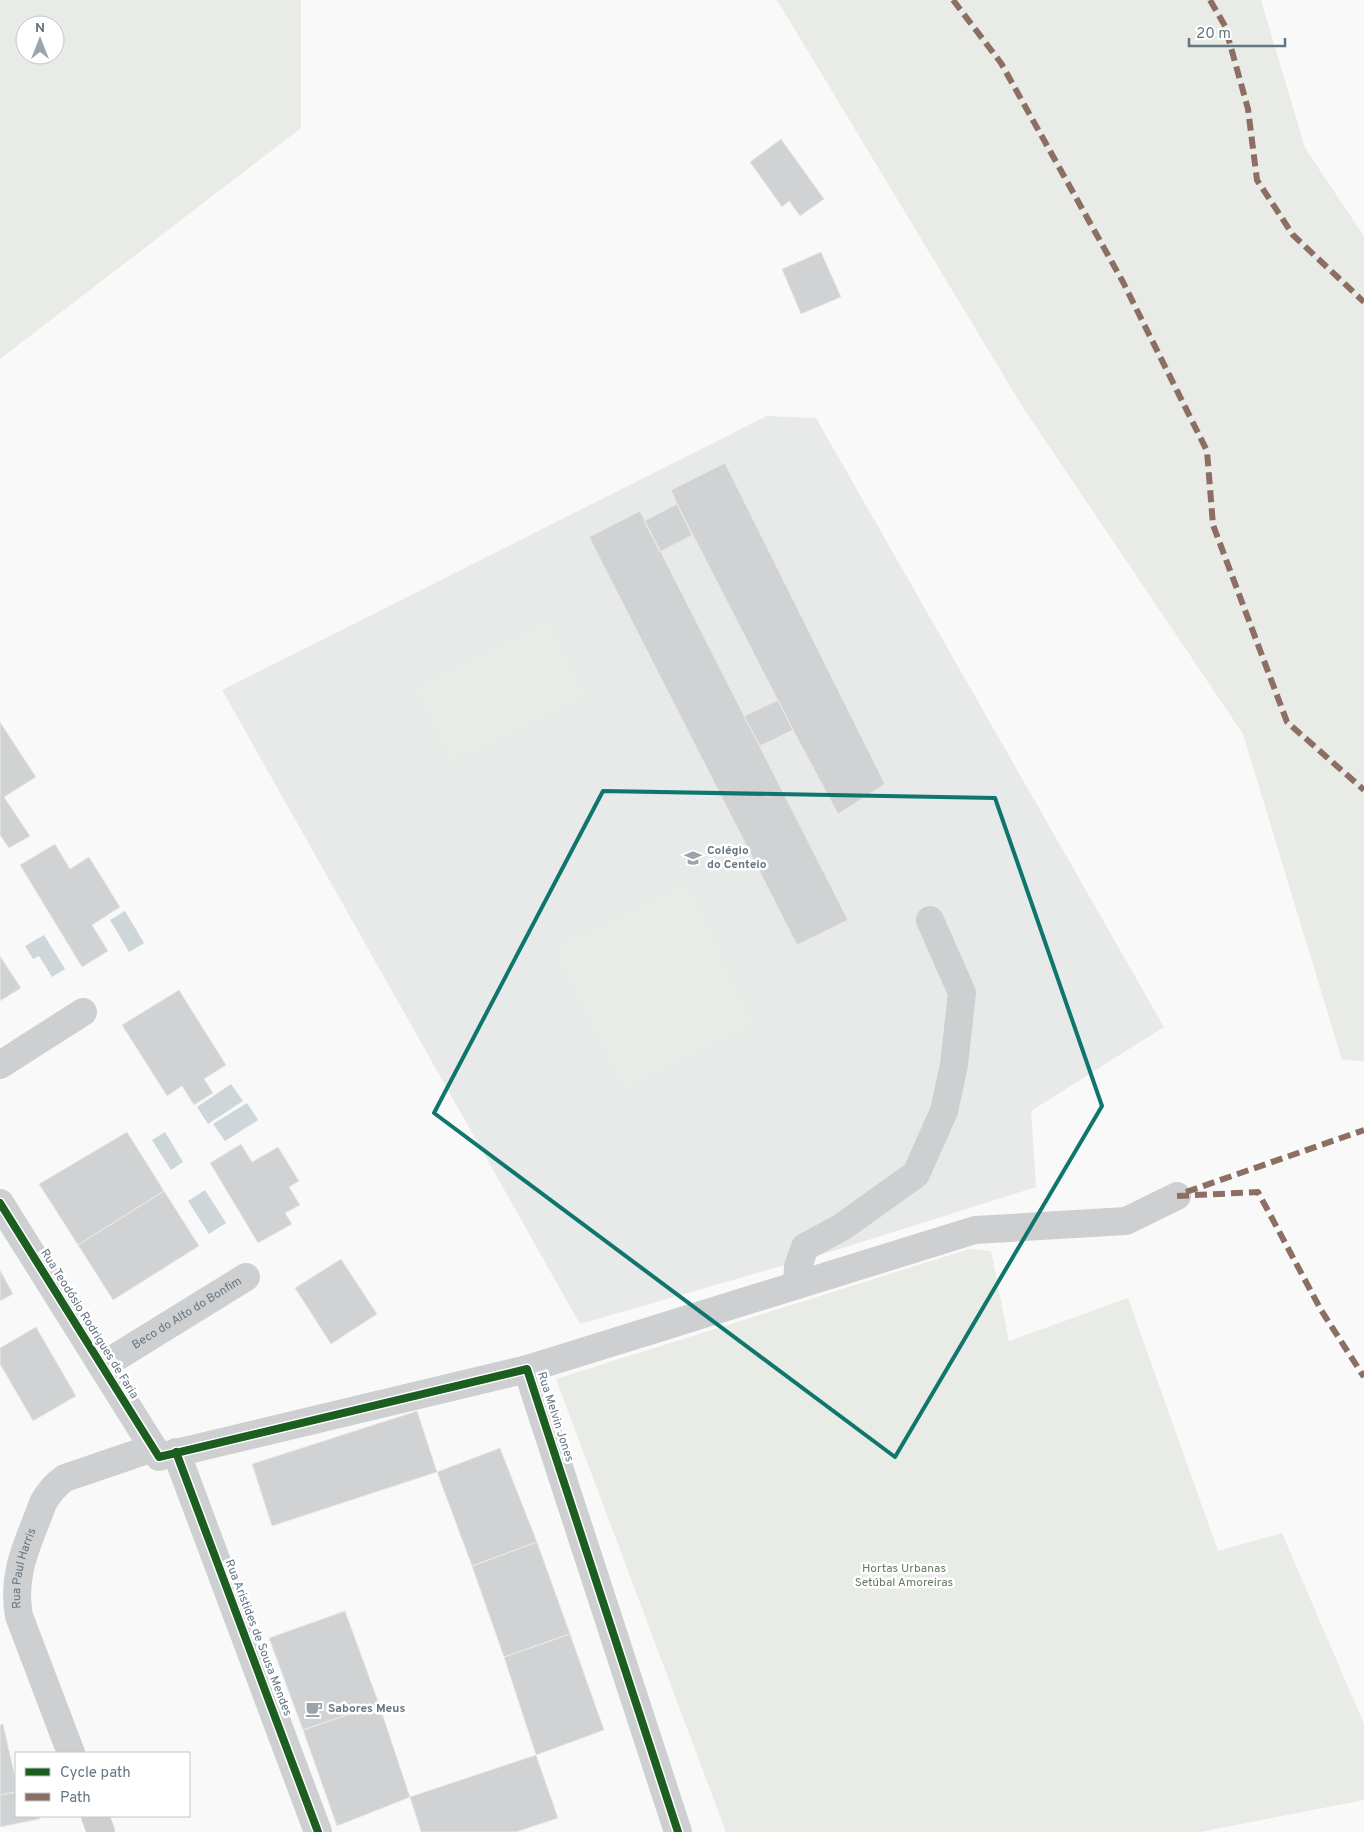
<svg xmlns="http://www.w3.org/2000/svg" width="1364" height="1832" font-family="Overpass,sans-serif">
	<rect width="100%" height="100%" fill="#f9f9f9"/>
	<path fill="#e8e9e9" d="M767,416l49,2 348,609 -133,84 5,76 -206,65 -250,72 -358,-634z"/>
	<path fill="#e8ebe6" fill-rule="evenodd" d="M0,0h301v128l-301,231zM25,25h30v30h-30z
		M777,0h484l44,148 59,88v825l-22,-1 -99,-326 -221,-328z
		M549,621l38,78 -138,64 -36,-76z
		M686,882l70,143 -133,65 -70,-143z
		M969,1249l22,2 18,90 119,-43 90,253 64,-18 82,191v76l-164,32h-474l-170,-453z"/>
	<path fill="#ced6d9" d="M125,911l19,32 -15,9 -19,-32z
		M44,935l21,34 -13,8 -13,-21 -6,3 -8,-13z
		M231,1084l12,17 -35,23 -11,-17z
		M247,1103l11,17 -33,21 -12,-17z
		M165,1132l18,30 -12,8 -19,-30z
		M205,1190l21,33 -17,11 -21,-33z"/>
	<path fill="#d0d2d3" stroke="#e8e8e8" d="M781,139l43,60 -24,17 -11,-15 -7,6 -32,-45z
		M821,252l20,45 -40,17 -19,-45z
		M725,463l160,321 -47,30 -45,-84 -116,-226 -6,-14z
		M677,504l15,31 -32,17 -16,-31z
		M640,511l208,409 -51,25 -208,-408z
		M778,700l15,30 -33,16 -16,-30z
		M0,722l36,55 -32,20 26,39 -21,12 -9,-13z
		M55,844l15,25 19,-12 31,50 -28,18 16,26 -26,16 -62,-102z
		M0,956l21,32 -21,13z
		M179,990l47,75 -22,14 9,14 -19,12 -12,-19 -15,10 -45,-71z
		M127,1132l37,59 -86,54 -39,-61z
		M241,1144l11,18 26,-15 21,34 -10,6 11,18 -15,8 7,11 -34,19 -48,-80z
		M164,1191l35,55 -86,54 -35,-55z
		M341,1259l36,55 -46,30 -36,-56z
		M0,1270l13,24 -13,7z
		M36,1327l40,69 -43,25 -33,-57v-16z
		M417,1411l20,61 -165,54 -20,-62z
		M500,1448l37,94 -65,24 -35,-94z
		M537,1542l33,92 -66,23 -32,-91z
		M345,1611l34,93 -76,26 -34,-92z
		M570,1634l34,96 -68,25 -32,-98z
		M379,1704l31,93 -73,29 -34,-96z
		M3,1724l13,57v11l-16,3v-70z
		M536,1755l22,63 -42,14h-95l-11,-35z
		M16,1792v24h23l1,3 -40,8v-32z"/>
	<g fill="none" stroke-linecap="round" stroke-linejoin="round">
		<g stroke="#cecfd0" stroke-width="28">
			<path d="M0,1065l83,-53"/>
			<path d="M0,1203l159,254 368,-88 151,463"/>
			<path d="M797,1285l1,-18 7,-20 37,-20 74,-53 28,-63 10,-46 8,-72 -32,-73"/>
			<path id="s1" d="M102,1366l144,-89"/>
			<path d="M527,1369l448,-139 151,-9 51,-25"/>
			<path d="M176,1452l142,380"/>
			<path id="s2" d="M71,1753l-52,-137c-8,-44 10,-74 24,-113 6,-11 12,-18 22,-25l88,-30"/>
			<path d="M95,1816l6,16"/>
		</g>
		<path stroke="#8d6e63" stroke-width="6" stroke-dasharray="12 6" stroke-linecap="butt" d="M953,0l48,63 122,219 84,169 6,74 74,197 77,68
			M1210,0l15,26 23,83 9,71 36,55 71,67
			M1186,1192l178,-62
			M1177,1196l81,-4 63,118 43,67"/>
		<g stroke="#fff" stroke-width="11">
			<path id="cycleway" d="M0,1203l159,254 368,-88 151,463
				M176,1452l142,380"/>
		</g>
		<use href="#cycleway" stroke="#1b5e20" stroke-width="8"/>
	</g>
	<path fill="none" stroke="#0f766e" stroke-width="4" stroke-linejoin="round" d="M603,791l392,7 107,308 -207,351 -461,-344z"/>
	<defs>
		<g id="school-bare" transform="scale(1.35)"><path d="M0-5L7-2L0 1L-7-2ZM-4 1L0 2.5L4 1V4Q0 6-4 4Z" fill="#99a4ac" stroke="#fff" stroke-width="2.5" paint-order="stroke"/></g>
		<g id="cafe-bare" transform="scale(1.35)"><path d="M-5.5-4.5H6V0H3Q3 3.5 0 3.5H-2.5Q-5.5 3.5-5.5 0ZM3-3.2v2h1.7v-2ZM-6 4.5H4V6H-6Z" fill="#99a4ac" stroke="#fff" stroke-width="2.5" paint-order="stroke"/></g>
	</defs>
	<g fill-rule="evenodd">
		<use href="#school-bare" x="693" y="858"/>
		<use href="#cafe-bare" x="314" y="1709"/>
	</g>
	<g text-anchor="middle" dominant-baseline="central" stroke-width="5" stroke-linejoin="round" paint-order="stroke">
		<g font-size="12" font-weight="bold" fill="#657683" stroke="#fff" text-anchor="start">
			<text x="707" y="851">Colégio<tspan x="707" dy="14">do Centeio</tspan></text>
			<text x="328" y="1709">Sabores Meus</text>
		</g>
		<g font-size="12" fill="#657683" stroke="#fff">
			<text stroke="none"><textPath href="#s1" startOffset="100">Beco do Alto do Bonfim</textPath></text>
			<text transform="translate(89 1324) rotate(58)">Rua Teodósio Rodrigues de Faria</text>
			<text transform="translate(555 1417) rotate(72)">Rua Melvin Jones</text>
			<text stroke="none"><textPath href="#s2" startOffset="195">Rua Paul Harris</textPath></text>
			<text transform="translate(258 1638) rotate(69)">Rua Aristides de Sousa Mendes</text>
		</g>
		<g font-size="12" fill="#687a64" stroke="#fff">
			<text x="904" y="1569">Hortas Urbanas<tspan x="904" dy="14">Setúbal Amoreiras</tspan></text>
		</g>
	</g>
	<rect x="15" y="1752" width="175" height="65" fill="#ffffff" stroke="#c1c8cd"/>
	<rect x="25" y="1768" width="25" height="8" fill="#1b5e20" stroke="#c1c8cd"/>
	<text x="60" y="1777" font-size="15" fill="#657683">Cycle path</text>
	<rect x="25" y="1793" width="25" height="8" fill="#8d6e63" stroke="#c1c8cd"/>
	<text x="60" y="1802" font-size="15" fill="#657683">Path</text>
	<g transform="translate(40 40)"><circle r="24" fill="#ffffff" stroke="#c1c8cd"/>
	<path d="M0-4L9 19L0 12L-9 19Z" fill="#99a4ac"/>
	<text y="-8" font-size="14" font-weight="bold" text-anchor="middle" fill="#657683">N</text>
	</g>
	<path d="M1189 38v8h96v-8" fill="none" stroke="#657683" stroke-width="2.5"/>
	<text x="1196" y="38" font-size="15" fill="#657683" stroke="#ffffff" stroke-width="4" paint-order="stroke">20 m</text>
</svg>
